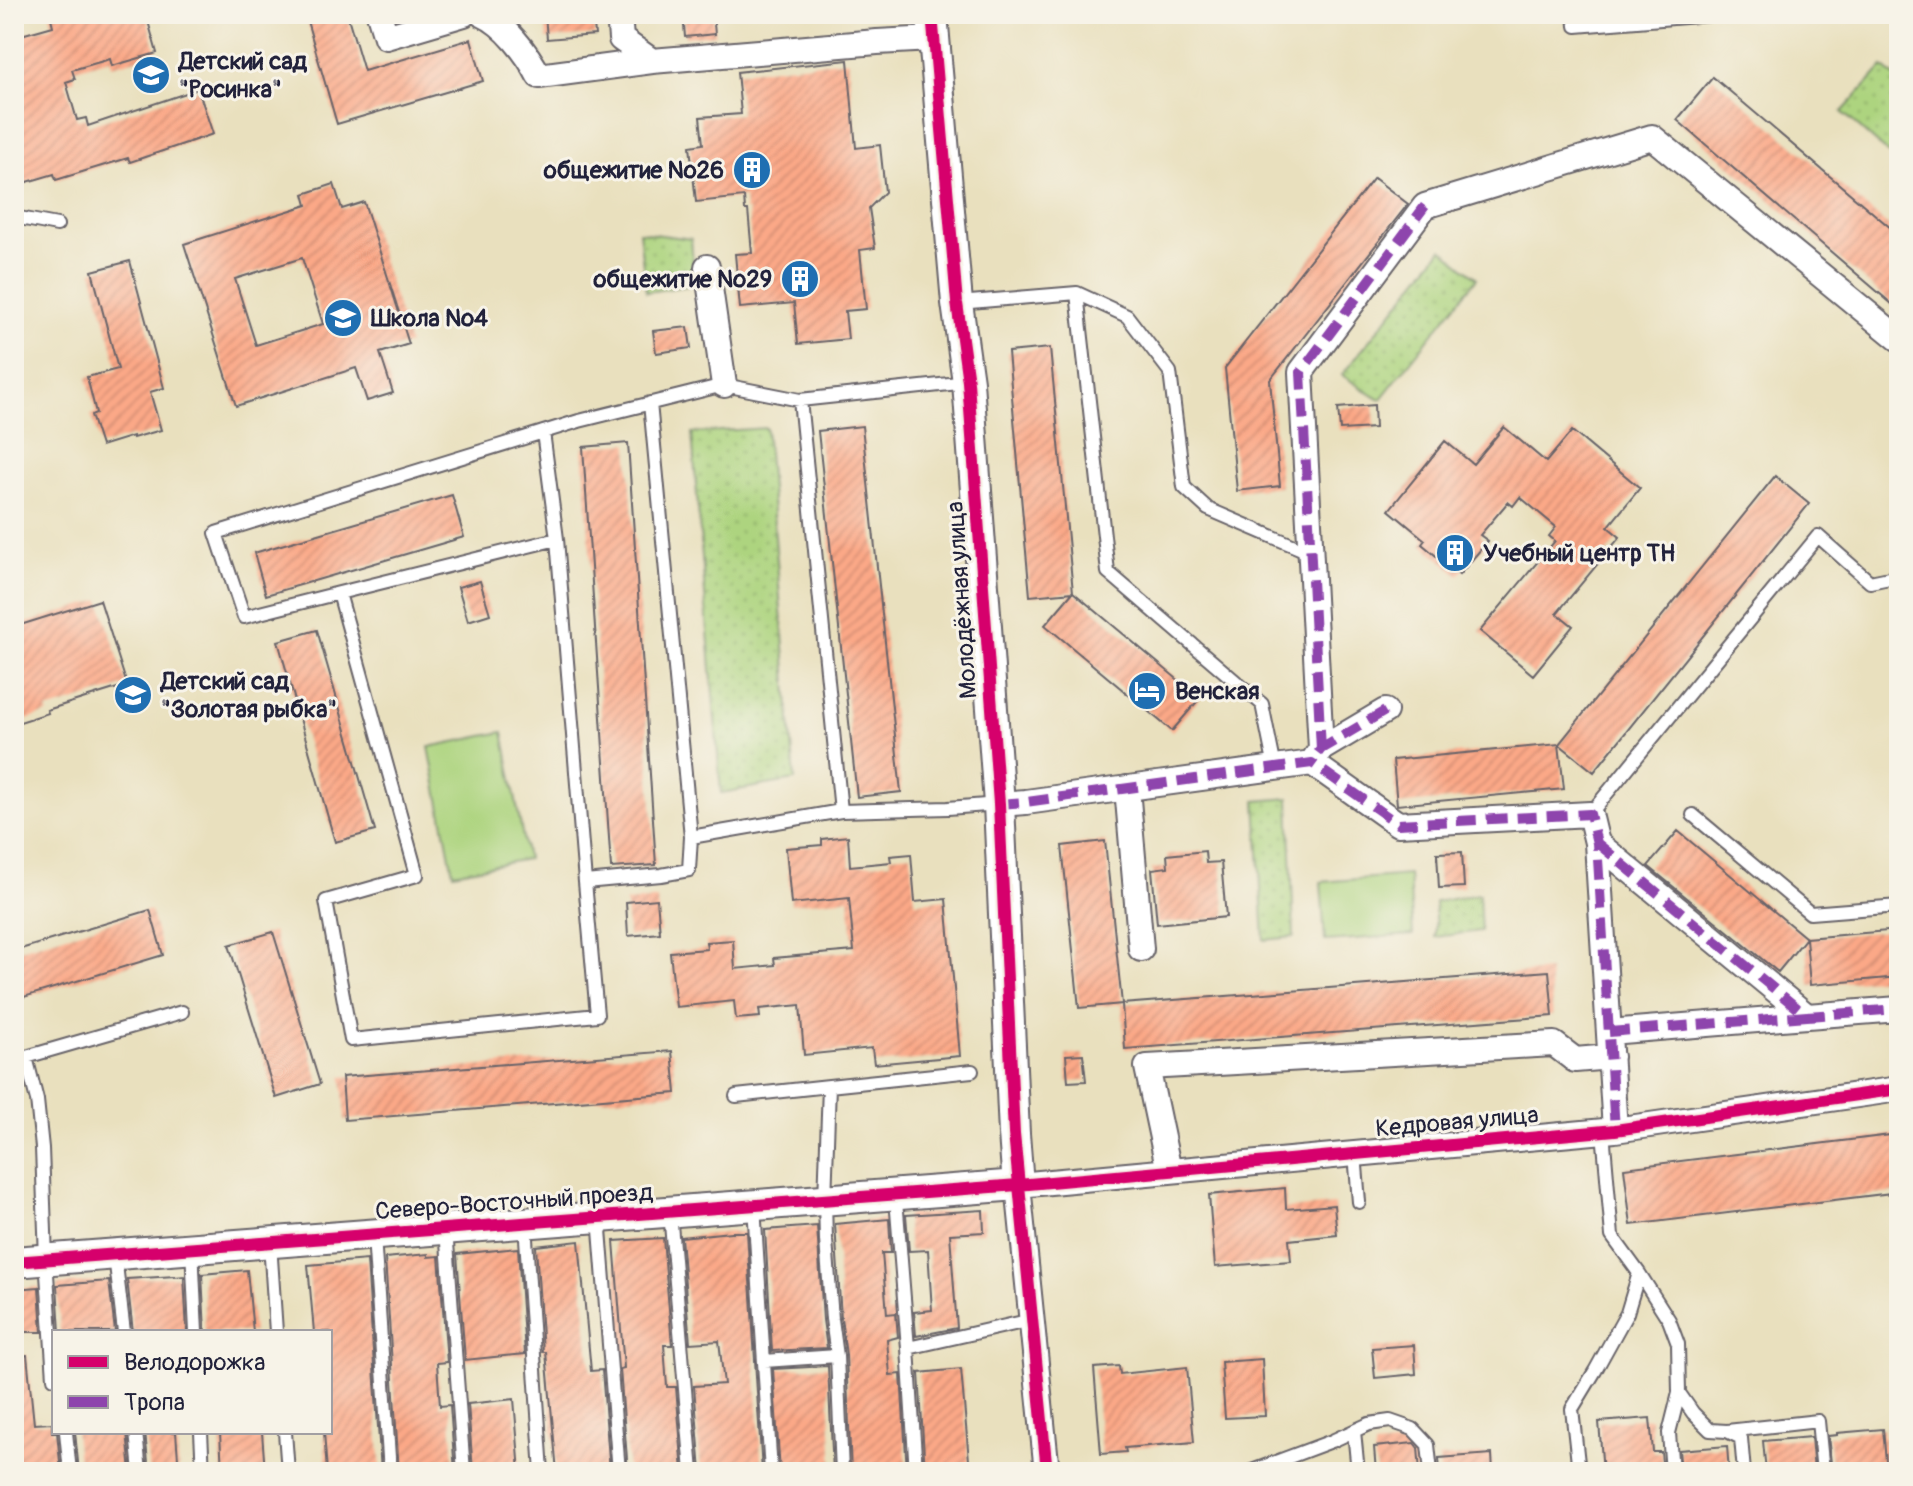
<svg xmlns="http://www.w3.org/2000/svg" width="1913" height="1486" font-family="Pangolin,sans-serif">
	<defs>
		<pattern id="park-dots" width="8" height="8" patternUnits="userSpaceOnUse" patternTransform="scale(2)"><rect width="8" height="8" fill="#add47f"/><path d="M2 2h.1M6 6h.1" fill="none" stroke="#95b66f" stroke-width="1.8" stroke-linecap="round"/></pattern>
		<pattern id="building-hatch" width="6" height="6" patternUnits="userSpaceOnUse" patternTransform="scale(2)"><rect width="6" height="6" fill="#fba887"/><path d="M-1 1l2-2M0 6l6-6M5 7l2-2" fill="none" stroke="#d79075"/></pattern>
	</defs>
	<rect width="100%" height="100%" fill="#f7f3e8"/>
	<filter id="ink" filterUnits="userSpaceOnUse"><feTurbulence type="fractalNoise" baseFrequency=".0125" numOctaves="2"/><feDisplacementMap in="SourceGraphic" scale="16" xChannelSelector="R" yChannelSelector="G"/><feConvolveMatrix kernelMatrix="1 2 1 2 8 2 1 2 1" color-interpolation-filters="sRGB"/></filter>
	<filter id="wash" filterUnits="userSpaceOnUse"><feTurbulence type="fractalNoise" baseFrequency=".006" numOctaves="4" result="noise"/><feDisplacementMap in="SourceGraphic" scale="32" xChannelSelector="R" yChannelSelector="G"/><feGaussianBlur stdDeviation="1.8" result="paint"/><feColorMatrix in="noise" values="0 0 0 0 0 0 0 0 0 0 0 0 0 0 0 0 0 1.4 0 .05"/><feComposite in="paint" operator="in"/></filter>
	<g filter="url(#wash)">
		<rect width="100%" height="100%" fill="#e9e0be"/>
		<path fill="#add47f" stroke="#687b5d" stroke-width="2" d="M503,732l24,127 -74,14 -24,-126z
			M1409,875l4,60 -88,6 -4,-59z"/>
		<path fill="url(#park-dots)" stroke="#687b5d" stroke-width="2" d="M1883,67l16,14v82l-57,-51z
			M639,232l52,7 4,46 -49,7z
			M1442,249l35,29 -97,122 -38,-25z
			M766,428l29,352 -74,13 -29,-360z
			M1289,798l5,139 -30,3 -8,-139z
			M1479,894l2,37 -46,6v-35z"/>
		<g id="blocks">
			<path fill="url(#building-hatch)" fill-rule="evenodd" d="M50,14h96l11,39 -45,13 -2,-7 -38,11 3,9 -9,3 11,38 9,-2 2,8 110,-37 15,45 -83,28 -2,-4 -72,22 -2,-6 -40,12v-149l39,-11z
				M305,14h42l17,57 107,-32 12,42 -146,43z
				M545,14h48l2,21 -48,4z
				M683,14h30l2,20 -30,3z
				M848,60l8,88 24,-3 5,47 -16,16 6,40 -15,2 6,59 -21,2 3,28 -50,5 -4,-41 -54,5 -5,-54 17,-1 -4,-43h-3l-1,-13 -48,5 -6,-56 13,-2 -3,-27 41,-3 -4,-42z
				M1713,77l186,158v75l-222,-190z
				M1374,178l34,26 -138,176 10,106 -43,5 -12,-123z
				M334,184l8,25 22,-7 45,142 -29,9 13,40 -26,8 -11,-33 -120,38 -52,-162 123,-39 -3,-11zM302,258l21,66 -67,21 -21,-66z
				M130,261l34,127 -14,4 11,38 -28,8v-2l-32,10 -10,-31 5,-2 -9,-36 31,-8 -26,-98z
				M688,327l3,21 -35,5 -3,-22z
				M1050,348l23,244 -43,4 -22,-244z
				M1374,405l1,23 -35,2 -2,-22z
				M862,426l39,366 -44,5 -39,-366z
				M1504,427l42,35 26,-31 68,57 -32,39 12,10 -63,76 16,13 -40,49 -53,-44 75,-90 -6,-5 7,-9 -36,-30 -7,9 -5,-4 -28,33 8,6 -29,34 -37,-31 3,-4 -36,-30 56,-69 28,23z
				M628,443l28,422 -45,3 -28,-421z
				M1775,476l34,28 -215,268 -35,-28z
				M452,495l12,42 -198,58 -12,-42z
				M480,581l10,33 -22,7 -10,-34z
				M1073,592l127,106 -28,33 -127,-106z
				M100,600l27,85 -80,25 1,3 -34,11v-97z
				M317,630l58,201 -40,11 -57,-201z
				M1559,744l5,45 -167,16 -4,-45z
				M1678,831l128,107 -28,34 -130,-106z
				M848,836l2,30 41,-4 -1,-6 21,-2 4,48 31,-3 14,157 -86,8 -2,-16 -68,7 -4,-50 -41,4 1,8 -24,2 -2,-18 -58,6 -6,-55 37,-3 -1,-7 27,-2 2,29 40,-4 -1,-7 80,-7 -5,-53 -58,6 -5,-56 36,-3v-6z
				M1105,841l17,163 -43,4 -17,-162z
				M1205,851l1,12 15,-1 5,55 -69,7 -5,-55 16,-2 -1,-12z
				M1462,852l2,35 -25,1 -2,-35z
				M657,899l3,34 -32,3 -2,-34z
				M150,910l13,45 -149,45v-49z
				M1899,930v47l-89,8 -4,-47z
				M273,932l47,152 -44,14 -47,-153z
				M1549,971l4,45 -428,33 -3,-45z
				M672,1051l4,42 -331,27 -3,-43z
				M1083,1054l3,27 -18,1 -2,-27z
				M1899,1134v58l-268,33 -7,-57z
				M1285,1188l1,21 48,-4 3,30 -48,5 2,21 -76,6 -6,-72z
				M983,1210l1,22 -34,2 7,94 -41,8 -2,-24 18,-2 -4,-60 -19,1 -3,-36z
				M889,1219l2,34h-9l5,61 9,-1 2,24 -11,3 3,35 11,-1 6,98h-56l-5,-117 -5,-37 -6,-94z
				M817,1226l6,94 4,28 -55,3 -7,-121z
				M731,1232h16l15,240h-61l-7,-86 30,-2 -5,-43 -29,2 -9,-106z
				M663,1238l9,107h-8l3,42h9l7,85h-55l-8,-103 4,-1 -10,-127z
				M579,1241l12,130 11,-1 8,102h-53l-11,-120h-3l-7,-106z
				M518,1248l7,106 -60,6 -8,-106z
				M428,1254v3l11,-1 8,106 -10,1 3,43 10,-1 5,67h-56l-14,-214z
				M367,1260l14,212h-54l-3,-40h6v-100h-16l-6,-67z
				M247,1270l6,62h-48l-3,-58z
				M175,1276v1l9,-1 3,56h-54l-6,-53z
				M109,1281l6,51h-55l-3,-47z
				M39,1287l3,45h-28v-43z
				M1414,1345l2,29 -41,4 -3,-30z
				M27,1355l7,69 18,-1v9h5l4,40h-47v-116z
				M1262,1359l3,57 -40,2 -4,-56z
				M828,1366l5,106h-53l-7,-103z
				M1119,1366l1,8 67,-7 7,75 -69,6 1,4 -25,2 -7,-86z
				M961,1369l9,103h-45l-6,-99z
				M514,1399l6,73h-47l-5,-68z
				M1650,1418l3,34h8l2,20h-60l-4,-50z
				M1883,1429l4,43h-55l-4,-36 9,-1v-2z
				M75,1432h52l4,40h-52z
				M145,1432h31l3,40h-30z
				M220,1432h42l3,40h-43z
				M1811,1437l3,35h-48l-3,-31z
				M1414,1443l4,5 2,24h-44l-2,-25z
				M1727,1446l2,26h-48l-2,-22z
				M1492,1454l1,18h-53l-1,-14z"/>
		</g>
	</g>
	<g filter="url(#ink)">
		<use href="#blocks" fill-opacity="0" stroke="#686469" stroke-width="2"/>
		<g fill="none" stroke-linecap="round" stroke-linejoin="round">
			<g stroke="#686469" stroke-width="16">
				<path id="service" d="M1575,14l1,12 146,-12
					M14,217l43,8
					M1077,293l50,23 43,56 14,115 24,22 103,44
					M958,303l119,-10 31,279 154,132 13,64
					M650,403l41,434 150,-26 -41,-411
					M543,432l14,107 -218,54 78,282 -91,26 25,139 246,-25 -12,-133 76,-7 28,-5 2,-33
					M557,539l28,343
					M339,593l-95,24 -28,-84 363,-112 145,-36 76,15 168,-18
					M841,811l107,-3 51,-4
					M1590,814l228,-278 52,46 29,-6
					M1693,815l117,98 89,-7
					M829,1086l143,-15
					M736,1096l93,-10 -4,114 1,40 6,79 5,37 5,116
					M1603,1131l9,105 27,37 30,47 9,24 1,49 -10,40 3,39
					M1355,1154l4,48
					M754,1206l17,266
					M897,1211l11,137
					M670,1212l22,260
					M599,1217l20,255
					M525,1224l17,248
					M446,1229l18,243
					M374,1236l16,236
					M270,1243l6,89
					M192,1248l4,84
					M115,1256l9,76
					M764,1361l73,-5
					M54,1378l-8,-119 -4,-111 -5,-48 -11,-43 156,-45
					M1679,1393l14,20 17,17 17,1 14,7 3,34
					M1354,1431l4,41
					M1727,1431l91,-10 5,51
					M66,1432l4,40
					M136,1432l4,40
					M201,1432l2,40
					M285,1432l3,40
					M916,1472l-8,-124 124,-28
					M1249,1472l83,-31 37,-17 21,-3 23,8 15,16 3,27
					M1579,1472l-7,-63 23,-38 32,-58 12,-40"/>
			</g>
			<g stroke="#686469" stroke-width="28">
				<path id="minor" d="M379,14l7,23 78,-23
					M482,14c23,10 46,40 57,62l113,-15
					M619,14l2,25 31,22 225,-19 56,-3
					M707,267l17,118
					M1321,749l-20,-377 124,-166 227,-69 247,202
					M1313,761l8,-12 64,-38
					M1127,788l14,161
					M999,804l27,-2 286,-39 86,61 192,-10 7,29 18,287
					M1597,843l210,173 92,-7
					M1609,1032l198,-16
					M1169,1171l-22,-104 407,-23 21,16 36,-3
					M1047,1472l-29,-287 597,-55 284,-41"/>
			</g>
			<g stroke="#686469" stroke-width="34">
				<path id="tertiary" d="M14,1262l1004,-77 -4,-51 -15,-330 -31,-422 -11,-79 -25,-289"/>
			</g>
			<use href="#service" stroke="#fff" stroke-width="12"/>
			<use href="#minor" stroke="#fff" stroke-width="24"/>
			<use href="#tertiary" stroke="#fff" stroke-width="30"/>
			<path stroke="#8e44ad" stroke-width="10" stroke-dasharray="20 10" stroke-linecap="butt" d="M1321,749l-20,-377 124,-166
				M1318,753l3,-4 64,-38
				M999,804l27,-2 286,-39 86,61 192,-10 7,29 18,287
				M1597,843l210,173 92,-7
				M1609,1032l198,-16"/>
			<g stroke="#f7f3e8" stroke-width="17">
				<path id="cycleway" d="M932,14l25,289 11,79 31,422 15,330 33,338
					M14,1262l1004,-77 597,-55 284,-41"/>
			</g>
			<use href="#cycleway" stroke="#d6006c" stroke-width="12"/>
		</g>
	</g>
	<defs>
		<g id="school-disc" transform="scale(2)"><circle r="9.5" fill="#1f6fb2" stroke="#f7f3e8"/><path d="M0-5L7-2L0 1L-7-2ZM-4 1L0 2.5L4 1V4Q0 6-4 4Z" fill="#fff"/></g>
		<g id="building-disc" transform="scale(2)"><circle r="9.5" fill="#1f6fb2" stroke="#f7f3e8"/><path d="M-4-6H4V6H1V3H-1V6H-4ZM-2.5-4.3h1.7v1.8h-1.7ZM.8-4.3h1.7v1.8H.8ZM-2.5-1h1.7V.8h-1.7ZM.8-1h1.7V.8H.8Z" fill="#fff"/></g>
		<g id="hotel-disc" transform="scale(2)"><circle r="9.5" fill="#1f6fb2" stroke="#f7f3e8"/><path d="M-6-4.5h1.5V1H6V5H4.5V3h-9V5H-6ZM-4 0a1.8 1.8 0 1 1 3.6 0ZM.5 0V-2.5h3Q6-2.5 6 0Z" fill="#fff"/></g>
	</defs>
	<g fill-rule="evenodd">
		<use href="#school-disc" x="151" y="75"/>
		<use href="#building-disc" x="752" y="170"/>
		<use href="#building-disc" x="800" y="279"/>
		<use href="#school-disc" x="343" y="318"/>
		<use href="#building-disc" x="1455" y="553"/>
		<use href="#hotel-disc" x="1147" y="691"/>
		<use href="#school-disc" x="133" y="695"/>
	</g>
	<g text-anchor="middle" dominant-baseline="central" stroke-width="6" stroke-linejoin="round" paint-order="stroke">
		<g font-size="24" font-weight="bold" fill="#22223b" stroke="#f7f3e8" text-anchor="start">
			<text x="179" y="61">Детский сад<tspan x="179" dy="28">"Росинка"</tspan></text>
			<text x="724" y="170" text-anchor="end">общежитие №26</text>
			<text x="772" y="279" text-anchor="end">общежитие №29</text>
			<text x="371" y="318">Школа №4</text>
			<text x="1483" y="553">Учебный центр ТН</text>
			<text x="161" y="681">Детский сад<tspan x="161" dy="28">"Золотая рыбка"</tspan></text>
			<text x="1175" y="691">Венская</text>
		</g>
		<g font-size="24" fill="#22223b" stroke="#f7f3e8">
			<text transform="translate(962 600) rotate(-94)">Молодёжная улица</text>
			<text transform="translate(1457 1122) rotate(-5)">Кедровая улица</text>
			<text transform="translate(514 1202) rotate(-4)">Северо-Восточный проезд</text>
		</g>
	</g>
	<rect width="1913" height="1486" fill="none" stroke="#f7f3e8" stroke-width="48"/>
	<rect x="52" y="1330" width="280" height="104" fill="#f7f3e8" stroke="#a29fa3" stroke-width="2"/>
	<rect x="68" y="1356" width="40" height="12" fill="#d6006c" stroke="#a29fa3" stroke-width="2"/>
	<text x="124" y="1370" font-size="24" fill="#22223b">Велодорожка</text>
	<rect x="68" y="1396" width="40" height="12" fill="#8e44ad" stroke="#a29fa3" stroke-width="2"/>
	<text x="124" y="1410" font-size="24" fill="#22223b">Тропа</text>
</svg>
